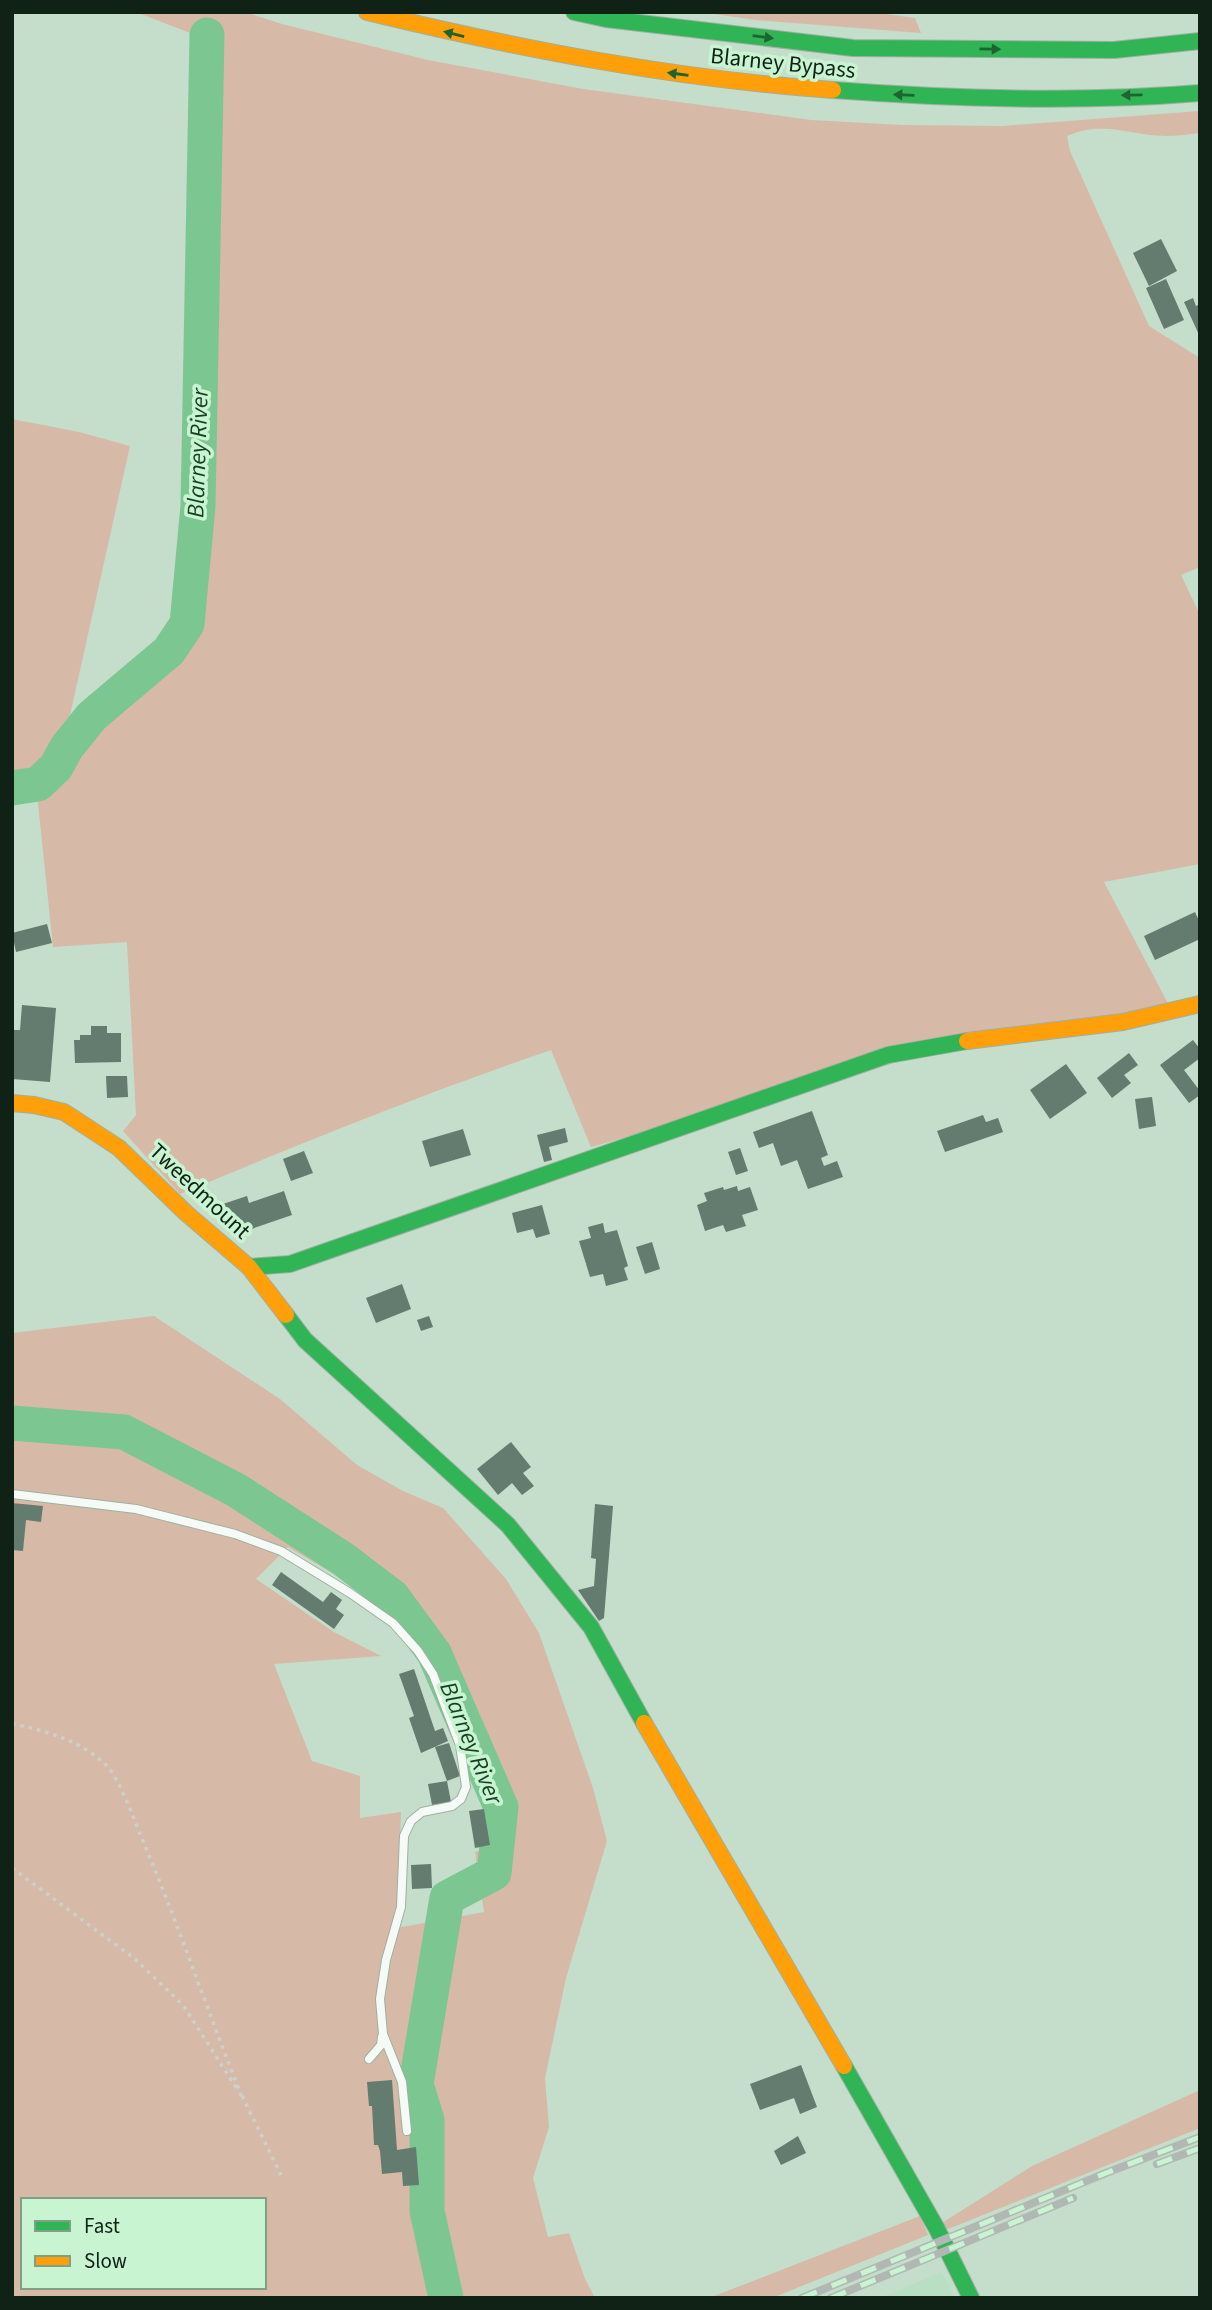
<svg xmlns="http://www.w3.org/2000/svg" width="1212" height="2310" font-family="'Source Sans 3',sans-serif">
	<rect width="100%" height="100%" fill="#c5ddcb"/>
	<path fill="#b9dfc2" d="M942,2272l13,26h-75z"/>
	<path fill="#d7b9a8" fill-rule="evenodd" d="M136,12h109l37,12 146,36 155,29 228,31 91,5 101,1 197,-15v22c-11,1 -23,3 -34,3 -37,-1 -62,-16 -99,0l3,15 79,175 51,32v209l-19,8 19,40v249l-96,18 68,129 -188,27 -393,109 -40,-97c-126,43 -249,93 -371,144l-57,-63 13,-16 -9,-173 -74,5 -16,-153 30,-47 25,-31 77,-65 18,-27 12,-154 8,-435 17,4 -28,-13 -6,7z
		M700,12h172l43,6 6,15 -165,-13z
		M12,419l67,13 51,14 -64,287 -10,31 -44,11z
		M154,1316l126,83 77,66 46,26 40,17 63,71 33,54 54,155 14,53 -41,137 -21,100 4,49 -16,51 15,59 21,-4 16,46 10,19h-583v-965zM288,1547l89,52 54,57 37,89 25,103 -18,4 9,60 -87,16 4,-116 -41,6v-42l-48,-15 -38,-97 107,-8 -47,-24 -78,-53zM23,2200h241v87h-241z
		M1200,2090v38l-252,101 -6,-6 90,-57z
		M920,2216l8,19 -156,63h-63z"/>
	<g fill="none" stroke-linecap="round" stroke-linejoin="round">
		<path stroke="#7cc692" stroke-width="35" d="M12,788l26,-4 18,-17 11,-20 25,-31 77,-65 18,-27 11,-118 9,-471
			M12,1423l112,9 112,58 107,69 50,38 41,56 67,154 -7,66 -47,25 -31,186 11,36v91l19,87"/>
	</g>
	<path fill="#647b70" d="M1161,239l16,32 -28,15 -16,-33z
		M1166,279l18,41 -20,9 -18,-41z
		M1193,298l3,8 4,-2v33l-16,-35z
		M1195,912l5,11v16l-45,21 -11,-24z
		M47,924l5,19 -36,9 -4,-19z
		M22,1005l34,3 -6,74 -38,-3v-49h8z
		M91,1026h16v7h14v29l-46,1 -1,-23h6v-5h11z
		M1193,1040l7,9v9l-16,12 16,21v4l-11,8 -29,-38z
		M1129,1053l9,12 -14,10 7,8 -19,15 -15,-20z
		M1066,1064l21,29 -37,26 -20,-29z
		M106,1076h21l1,21 -21,1z
		M1152,1097l4,29 -17,3 -4,-30z
		M812,1111l16,44 -7,3 3,8 13,-5 6,16 -35,12 -11,-29 -16,6 -8,-23 -14,5 -6,-16z
		M983,1115l3,7 12,-4 5,14 -58,20 -8,-21z
		M565,1128l3,14 -19,5 3,13 -8,2 -7,-27z
		M463,1129l8,26 -41,12 -8,-26z
		M740,1148l8,23 -12,4 -8,-23z
		M304,1151l9,22 -22,8 -8,-22z
		M737,1186l1,5 12,-4 8,23 -16,5 4,11 -20,6 -3,-7 -18,6 -8,-26 10,-4 -3,-8 19,-6 1,3z
		M284,1191l8,24 -58,20 -11,-31 24,-8 2,7z
		M542,1205l8,29 -14,4 -3,-9 -16,4 -5,-20z
		M603,1223l2,10 12,-3 11,36 -4,2 4,12 -22,6 -3,-12 -13,3 -11,-36 12,-3 -3,-11z
		M652,1242l8,27 -15,5 -9,-27z
		M402,1284l9,25 -35,14 -10,-25z
		M429,1316l4,11 -12,4 -4,-11z
		M511,1442l20,25 -8,6 11,13 -12,9 -10,-12 -14,12 -21,-26z
		M12,1503l31,3 -2,16 -15,-2 -3,31 -11,-1z
		M595,1504l18,2 -9,112 -5,3 -21,-31 16,-4 2,-27 -5,-1z
		M281,1572l42,30 8,-10 11,8 -6,9 8,6 -10,14 -62,-44z
		M414,1669l21,62 8,-3 5,13 -27,12 -12,-35 5,-2 -15,-42z
		M449,1743l11,33 -13,5 -12,-34z
		M447,1781l4,21 -19,3 -4,-21z
		M484,1809l6,36 -15,3 -6,-37z
		M431,1864l1,24 -20,1 -1,-24z
		M801,2065l16,42 -17,7 -6,-16 -34,12 -10,-26z
		M392,2080l5,70 19,-3 3,38 -16,1 -1,-14 -20,2 -2,-23 -2,-6h-4l-2,-39h-3l-2,-24z
		M798,2136l8,17 -25,12 -7,-14z"/>
	<g fill="none" stroke-linecap="round" stroke-linejoin="round">
		<g stroke="#9db0a2" stroke-width="10">
			<path id="lane" d="M12,1494l124,15 99,25 46,17 69,42 43,30 25,28 15,23 27,71 6,42 -5,12 -9,7 -30,6 -11,9 -7,15 -3,71 -15,53 -6,39 3,35 19,48 5,49
				M369,2059l12,-14 1,-8"/>
		</g>
		<g stroke="#9db0a2" stroke-width="18">
			<path id="fast" d="M574,12l32,7 247,29 261,2 86,-9
				M833,90c121,9 245,13 367,3
				M249,1267l41,-3 598,-209 79,-14
				M286,1315l19,25 203,185 83,102 53,96
				M844,2066l93,163 34,69"/>
		</g>
		<g stroke="#9db0a2" stroke-width="18">
			<path id="slow" d="M367,12c153,37 308,67 466,78
				M967,1041l156,-19 77,-18
				M12,1103l22,2 30,7 55,36 67,65 63,54 37,48
				M644,1723l200,343"/>
		</g>
		<path stroke="#cad2cc" stroke-width="3.5" stroke-dasharray="3.5 5" stroke-linecap="butt" d="M12,1724c33,6 66,16 92,39 14,12 29,53 36,71 37,86 67,176 102,263
			M12,1868l123,91 48,46 54,84
			M242,2096l39,79"/>
		<use href="#lane" stroke="#f6faf7" stroke-width="8"/>
		<use href="#fast" stroke="#30b455" stroke-width="16"/>
		<use href="#slow" stroke="#ff9f0a" stroke-width="16"/>
		<g stroke="#b1b8b3" stroke-width="8">
			<path id="rail" d="M1157,2164l43,-16
				M802,2298l304,-125 94,-36
				M831,2298l242,-100"/>
		</g>
		<use href="#rail" stroke="#c8f4d2" stroke-width="5" stroke-dasharray="16" stroke-linecap="butt"/>
	</g>
	<defs><path id="oneway-solid" d="M-6-.8H1V-3.2L6.5 0L1 3.2V.8H-6Z" transform="scale(1.75)"/></defs>
	<g fill="#1e6332">
		<use href="#oneway-solid" transform="translate(454 34) rotate(-166)"/>
		<use href="#oneway-solid" transform="translate(763 37) rotate(7)"/>
		<use href="#oneway-solid" transform="translate(990 49) rotate(1)"/>
		<use href="#oneway-solid" transform="translate(678 74) rotate(-172)"/>
		<use href="#oneway-solid" transform="translate(904 95) rotate(-178)"/>
		<use href="#oneway-solid" transform="translate(1132 95) rotate(179)"/>
	</g>
	<g text-anchor="middle" dominant-baseline="central" stroke-width="7" stroke-linejoin="round" paint-order="stroke">
		<g font-size="23" fill="#102115" stroke="#c8f4d2">
			<text transform="translate(783 63) rotate(6)">Blarney Bypass</text>
			<text transform="translate(200 1191) rotate(43)">Tweedmount</text>
		</g>
		<g font-size="24" font-style="italic" fill="#173e23" stroke="#c8f4d2">
			<text transform="translate(198 453) rotate(-88)">Blarney River</text>
			<text transform="translate(471 1743) rotate(68)">Blarney River</text>
		</g>
	</g>
	<rect width="1212" height="2310" fill="none" stroke="#102115" stroke-width="28"/>
	<rect x="21" y="2198" width="245" height="91" fill="#c8f4d2" stroke="#7ea086" stroke-width="2"/>
	<rect x="35" y="2221" width="35" height="10" fill="#30b455" stroke="#7ea086" stroke-width="2"/>
	<text x="84" y="2233" font-size="21" fill="#102115">Fast</text>
	<rect x="35" y="2256" width="35" height="10" fill="#ff9f0a" stroke="#7ea086" stroke-width="2"/>
	<text x="84" y="2268" font-size="21" fill="#102115">Slow</text>
</svg>
